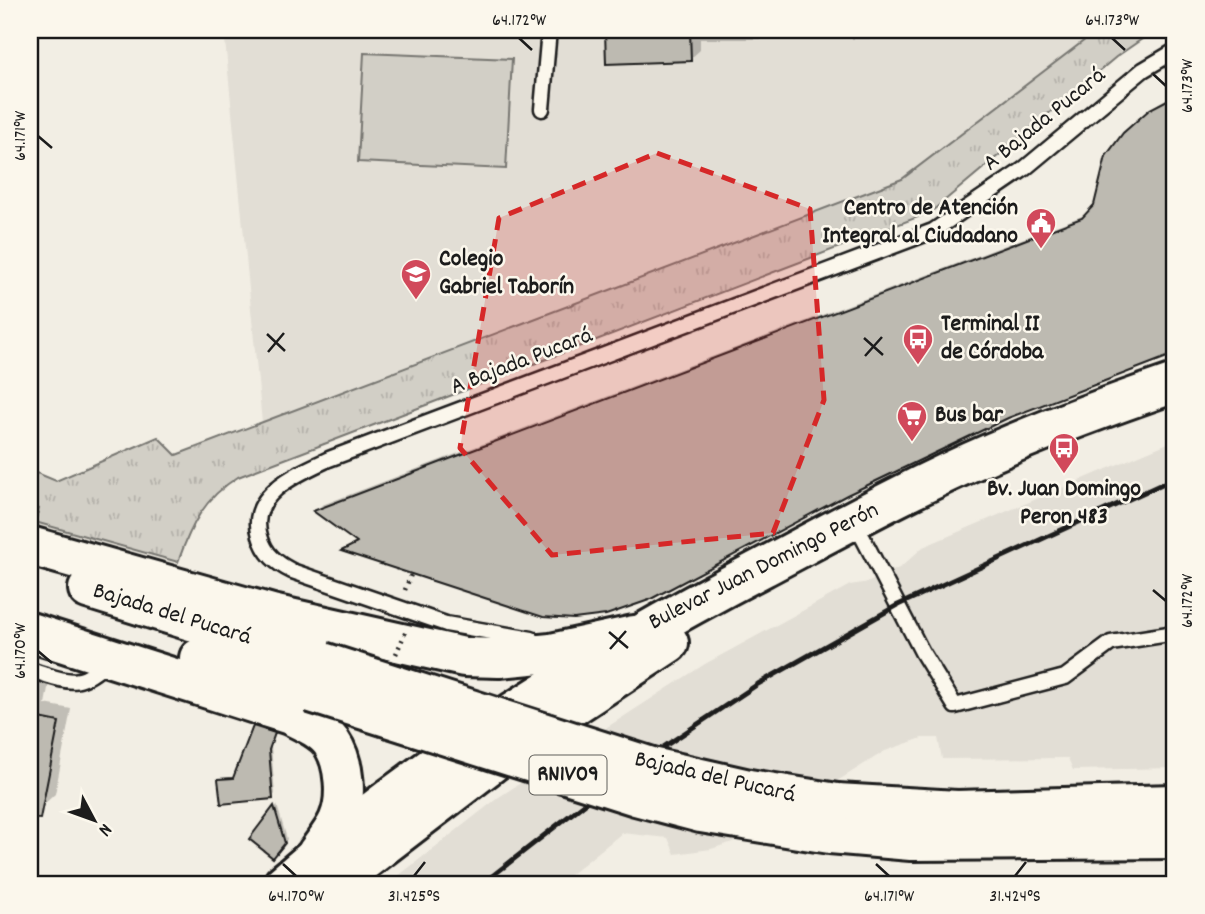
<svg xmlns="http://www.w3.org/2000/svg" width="1205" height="914" font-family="Dekko,sans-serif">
	<defs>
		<pattern id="grass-tufts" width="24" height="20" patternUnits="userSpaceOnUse" patternTransform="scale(1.75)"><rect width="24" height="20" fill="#d2cfc6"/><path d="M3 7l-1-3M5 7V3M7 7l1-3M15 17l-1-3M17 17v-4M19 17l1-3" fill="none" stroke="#b4b1aa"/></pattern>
	</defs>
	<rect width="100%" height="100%" fill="#f2eee4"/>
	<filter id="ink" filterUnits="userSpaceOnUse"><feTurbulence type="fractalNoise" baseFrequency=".0143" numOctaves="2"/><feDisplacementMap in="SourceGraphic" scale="14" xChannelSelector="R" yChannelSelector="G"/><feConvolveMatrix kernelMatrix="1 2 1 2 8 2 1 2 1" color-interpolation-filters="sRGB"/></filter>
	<g filter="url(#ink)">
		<path fill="#e2ded5" d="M224,30h874l-196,149 -640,244z
			M1175,440v328l-102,2 -5,-12 -126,1 -4,-21h-16l-37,13 -137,86 -37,12 -36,5 -7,-16 -46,-5 -63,51h-171l111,-87 206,-133 145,-79 19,-3 32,-15 22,-20z"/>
		<path fill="url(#grass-tufts)" stroke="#777671" stroke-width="2" d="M1098,30h57l-39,27 -185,155 -693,265c-34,21 -47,48 -60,85l-143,-40 4,-13 -9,-3v-24l7,-9 19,8 102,-44 18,18 726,-276z"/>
		<path fill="#d2cfc6" stroke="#777671" stroke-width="2" d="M364,53l148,6 -6,110 -148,-7z"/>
		<path fill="#0003" d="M607,30h177l-10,9h-74v11l-10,9 -82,3z
			M852,30h61l-9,9h-52z
			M1007,30h72l-14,8 -58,1z
			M1175,94v259l-66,23 -764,174 12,-9 -41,-30 6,-6 768,-292 6,-7 36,-79 27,-24z
			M30,668l21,4 -6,32 26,5 -16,85 -13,12 -12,-2z
			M257,724l20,6 -6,16 4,48 -3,3 -52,-17 16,-4z
			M277,805l10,34 -11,14 -25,-14z"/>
		<path fill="#bdbab1" stroke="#1c1c1c" stroke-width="2" d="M605,30h85l1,31 -85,3z
			M1175,96v258l-167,64 -161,77 -198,105 -43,15 -32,4 -31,-2 -202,-66 16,-8 -44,-32 769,-293 12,-13 12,-49 17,-23 27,-24z
			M30,716l29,6 -19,97 -10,-1z
			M253,726l22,7 -6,17 4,49 -52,5 -3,-25 15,-1z
			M274,806l11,37 -12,15 -24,-19z"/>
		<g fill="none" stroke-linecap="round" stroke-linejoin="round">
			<g stroke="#1c1c1c" stroke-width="19">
				<path id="service" d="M542,109l7,-79
					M863,538l59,114 33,54 110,-29 46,-34 64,-10
					M532,639l-86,-15 -154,-53c-16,-8 -27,-17 -32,-35 -13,-42 39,-63 69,-77l604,-228 91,-62 119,-99 32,-19
					M30,670c37,11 49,21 79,-10"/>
			</g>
			<g stroke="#1c1c1c" stroke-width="44">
				<path id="secondary" d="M283,884c149,-129 305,-225 479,-316 76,-40 152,-82 231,-116 60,-26 121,-48 182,-69
					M334,884l192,-147 143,-94"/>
			</g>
			<g stroke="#1c1c1c" stroke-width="44">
				<path id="primary" d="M30,546l242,68 192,43 35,1 52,-5 83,-18
					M88,589l235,73
					M30,632l260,83c14,7 31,14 41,27 14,20 17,57 7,79 -5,11 -14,22 -21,32
					M199,658l112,35
					M837,803l120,7 218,-6
					M830,834l81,7 264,-2"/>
			</g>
			<path stroke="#1c1c1c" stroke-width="4.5" stroke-dasharray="2 5" stroke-linecap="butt" d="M405,590l7,-18"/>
			<use href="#service" stroke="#fbf7ec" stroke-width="14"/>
			<use href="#secondary" stroke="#fbf7ec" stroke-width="38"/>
			<use href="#primary" stroke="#fbf7ec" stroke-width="38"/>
			<path stroke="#1c1c1c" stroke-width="5" d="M482,884l138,-108 138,-92 140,-79 277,-127"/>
			<g stroke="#1c1c1c" stroke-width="44" stroke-linecap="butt">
				<path id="primary-bridge" d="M323,662l329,105 97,22 88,14
					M311,693l325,103 65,17 129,21"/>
			</g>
			<path stroke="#1c1c1c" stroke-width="4.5" stroke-dasharray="2 5" stroke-linecap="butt" d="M396,654l10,-23"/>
			<use href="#primary-bridge" stroke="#fbf7ec" stroke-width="38"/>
		</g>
	</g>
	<path fill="#d62828" fill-opacity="0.2" stroke="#d62828" stroke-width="5" stroke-dasharray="14 9" stroke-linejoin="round" d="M657,153l153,56 14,191 -51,133 -221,22 -92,-107 39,-230z"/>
	<path fill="none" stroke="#1c1c1c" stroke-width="2.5" d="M519,38l13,12M1112,38l13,12M1153,74l13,12M38,136l14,12M267,334l18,17M864,338l19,17M268,352l16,-19M865,356l17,-19M1153,590l13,11M609,632l19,16M610,649l16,-18M38,651l14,12M283,864l13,12M876,864l13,12M414,876l11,-14M1015,876l11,-14"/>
	<defs>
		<g id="civic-pin" transform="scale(1.575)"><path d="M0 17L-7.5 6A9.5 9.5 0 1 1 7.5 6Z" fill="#d1495b" stroke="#fbf7ec"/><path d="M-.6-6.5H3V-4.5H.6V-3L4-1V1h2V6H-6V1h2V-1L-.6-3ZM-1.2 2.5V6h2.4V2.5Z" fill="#fff"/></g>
		<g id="school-pin" transform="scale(1.575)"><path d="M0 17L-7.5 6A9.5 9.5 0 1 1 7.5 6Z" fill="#d1495b" stroke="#fbf7ec"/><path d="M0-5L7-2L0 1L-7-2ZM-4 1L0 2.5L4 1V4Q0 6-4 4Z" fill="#fff"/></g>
		<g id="bus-pin" transform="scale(1.575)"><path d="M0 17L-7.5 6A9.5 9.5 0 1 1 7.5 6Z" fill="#d1495b" stroke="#fbf7ec"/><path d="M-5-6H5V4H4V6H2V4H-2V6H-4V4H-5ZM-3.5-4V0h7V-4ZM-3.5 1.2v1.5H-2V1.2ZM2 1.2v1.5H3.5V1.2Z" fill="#fff"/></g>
		<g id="supermarket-pin" transform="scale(1.575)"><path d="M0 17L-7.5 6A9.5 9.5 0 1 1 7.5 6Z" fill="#d1495b" stroke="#fbf7ec"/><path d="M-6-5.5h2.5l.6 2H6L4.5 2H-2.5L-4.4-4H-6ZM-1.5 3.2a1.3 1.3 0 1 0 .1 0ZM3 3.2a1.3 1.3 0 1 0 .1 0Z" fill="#fff"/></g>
	</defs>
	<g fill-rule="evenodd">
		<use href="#civic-pin" x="1041" y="223"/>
		<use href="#school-pin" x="416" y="274"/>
		<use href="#bus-pin" x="918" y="339"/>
		<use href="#supermarket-pin" x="912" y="416"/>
		<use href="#bus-pin" x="1064" y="448"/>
	</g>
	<g text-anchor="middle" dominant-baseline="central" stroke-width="5" stroke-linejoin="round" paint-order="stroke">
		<rect fill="#fbf7ec" stroke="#5f5e5a" stroke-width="2" x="529.5" y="755.5" width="77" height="39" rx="5"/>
		<g font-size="23" font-weight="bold" fill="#1c1c1c">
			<text x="568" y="775">RN1V09</text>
		</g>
		<g font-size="24" fill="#1c1c1c" stroke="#fbf7ec">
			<text transform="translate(1045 120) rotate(-39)">A Bajada Pucará</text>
			<text transform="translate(522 362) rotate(-21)">A Bajada Pucará</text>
			<text transform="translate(764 567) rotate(-27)">Bulevar Juan Domingo Perón</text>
			<text transform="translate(172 615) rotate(17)">Bajada del Pucará</text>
			<text transform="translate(715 778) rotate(13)">Bajada del Pucará</text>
		</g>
		<g font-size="24" font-weight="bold" fill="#1c1c1c" stroke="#fbf7ec" text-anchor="start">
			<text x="1018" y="209" text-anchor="end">Centro de Atención<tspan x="1018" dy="28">Integral al Ciudadano</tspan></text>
			<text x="439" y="260">Colegio<tspan x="439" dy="28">Gabriel Taborín</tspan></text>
			<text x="941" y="325">Terminal II<tspan x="941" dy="28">de Córdoba</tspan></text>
			<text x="935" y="416">Bus bar</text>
			<text x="1064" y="490" text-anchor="middle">Bv. Juan Domingo<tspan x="1064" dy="28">Peron 483</tspan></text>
		</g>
	</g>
	<rect width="1205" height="914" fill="none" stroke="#fbf7ec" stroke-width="77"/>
	<g transform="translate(94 820) rotate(131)" stroke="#fbf7ec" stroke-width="5" paint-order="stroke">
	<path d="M0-5L12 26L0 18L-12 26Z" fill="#1c1c1c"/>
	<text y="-10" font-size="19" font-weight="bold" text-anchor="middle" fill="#1c1c1c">N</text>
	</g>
	<rect x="38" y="38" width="1128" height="838" fill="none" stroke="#1c1c1c" stroke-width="2.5"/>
	<g font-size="18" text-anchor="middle" fill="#1c1c1c">
		<text x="519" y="25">64.172°W</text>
		<text x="1112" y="25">64.173°W</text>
		<text transform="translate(1186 86) rotate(-90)" y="6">64.173°W</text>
		<text transform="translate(19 136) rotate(-90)" y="6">64.171°W</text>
		<text transform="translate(1186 601) rotate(-90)" y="6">64.172°W</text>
		<text transform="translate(19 651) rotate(-90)" y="6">64.170°W</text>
		<text x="296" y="901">64.170°W</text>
		<text x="414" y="901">31.425°S</text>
		<text x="889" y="901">64.171°W</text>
		<text x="1015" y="901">31.424°S</text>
	</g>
</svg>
